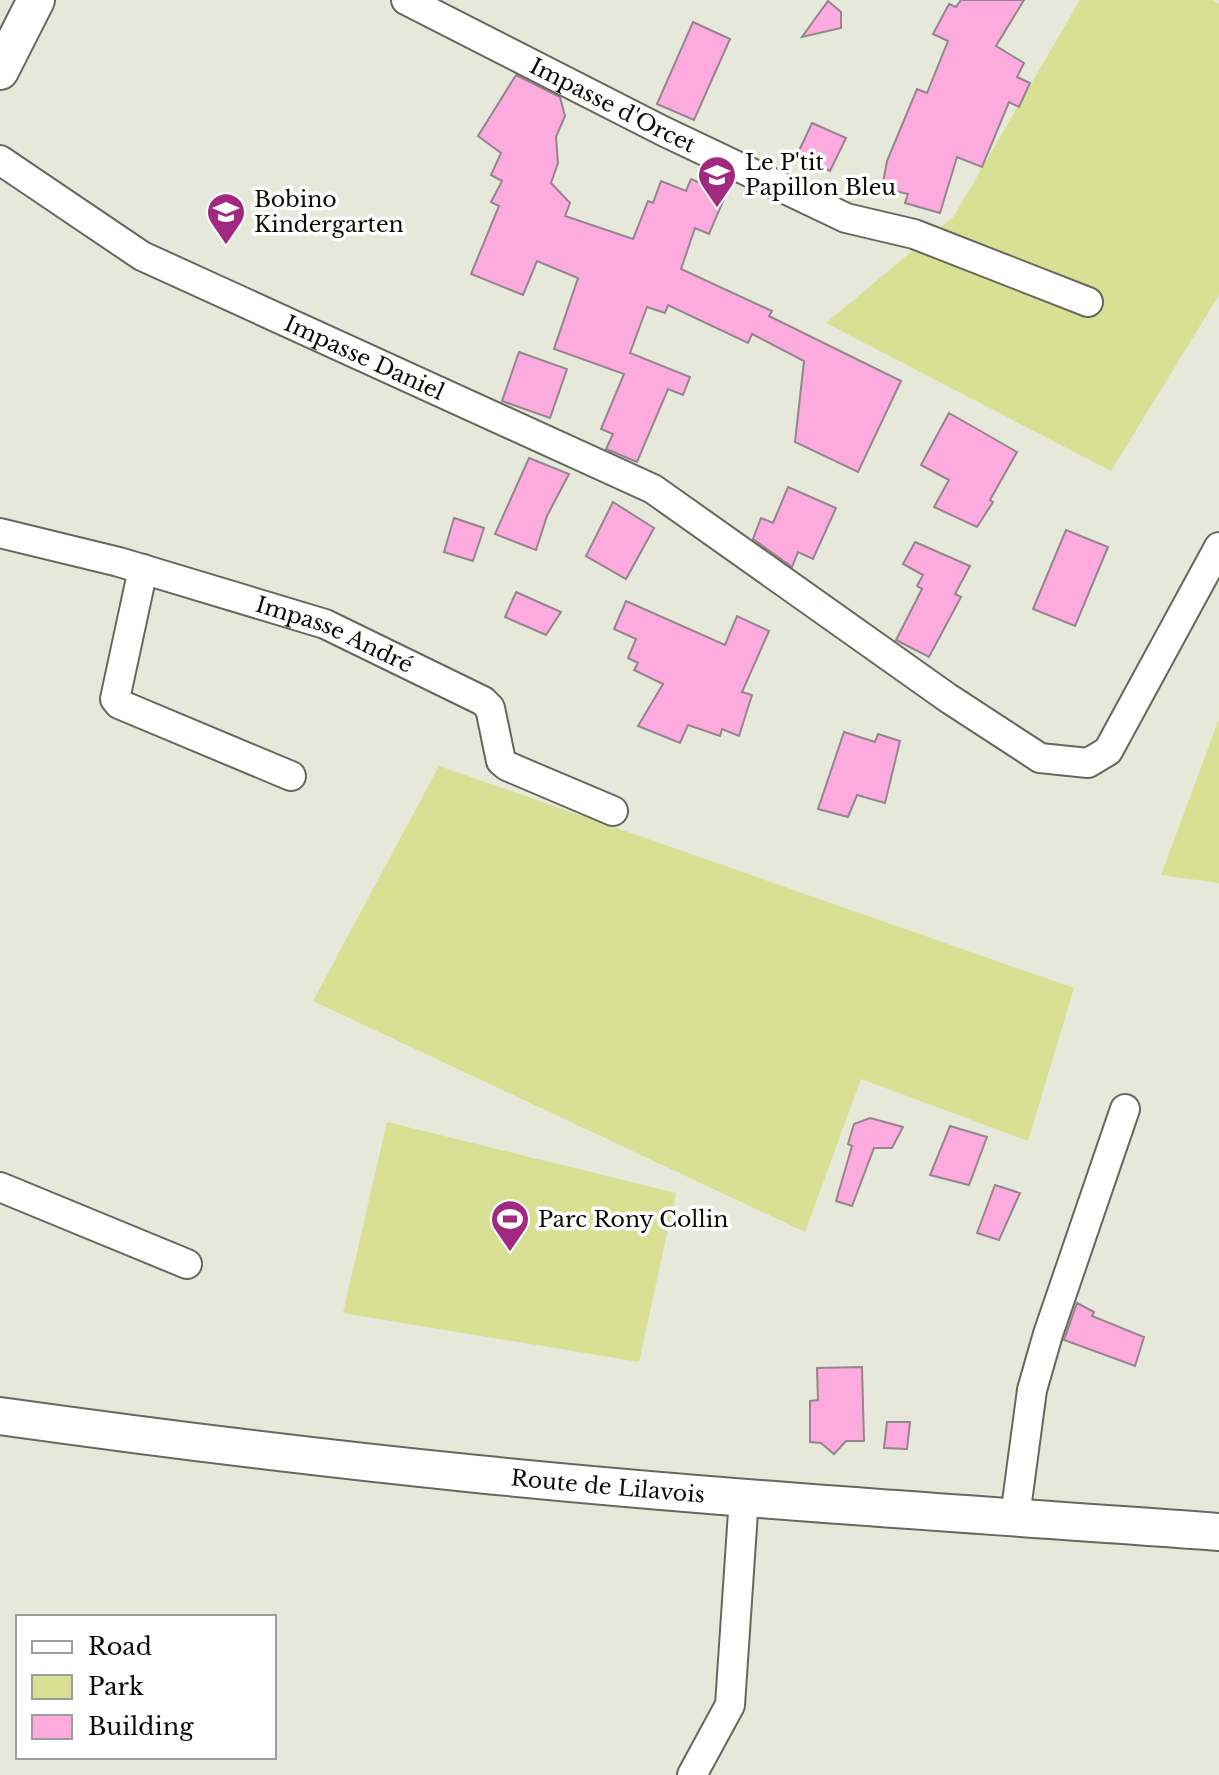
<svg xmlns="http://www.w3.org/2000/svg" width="1219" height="1775" font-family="'Libre Baskerville',serif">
	<rect width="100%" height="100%" fill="#e6e8da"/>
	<path fill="#d8e093" d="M1080,0h133l6,4v291l-108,176 -285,-148 128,-107z
		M1219,719v164l-58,-8z
		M439,766l635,222 -46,153 -167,-62 -56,153 -492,-231z
		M387,1122l289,71 -37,169 -296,-49z"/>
	<path fill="#fdaade" stroke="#93868e" stroke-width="2" d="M961,0h63l-28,46 28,17 -7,14 13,6 -11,24 -10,-5 -27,65 -25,-10 -17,56 -35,-10 3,-9 -26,-6 5,-27 30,-72 10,4 21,-52 -15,-7 16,-30 7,3z
		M828,1l13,11v16l-39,9z
		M693,22l37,17 -36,81 -37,-16z
		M516,75l44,22 5,19 -9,21 2,26 -7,20 19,20 -5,13 68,23 15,-38 5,2 8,-22 25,10 5,-12 35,15 -17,40 -14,-6 -14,41 91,42 -3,5 132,65 -43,91 -63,-30 9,-81 -52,-27 -4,9 -80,-38 -3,8 -18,-6 -17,46 60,24 -7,18 -15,-6 -31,73 -31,-13 7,-15 -12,-5 23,-55 -70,-25 24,-71 -41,-17 -14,34 -52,-21 28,-68 -8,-4 11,-21 -11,-6 10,-22 -23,-17z
		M812,123l34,15 -16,33 -33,-16z
		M519,352l48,17 -17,49 -48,-17z
		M949,413l68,39 -27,48 3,2 -16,25 -43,-20 15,-27 -28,-15z
		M529,458l40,16 -22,42 -11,34 -41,-16z
		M788,487l48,21 -23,51 -15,-7 -6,15 -39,-28 8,-21 12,5z
		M613,502l41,26 -28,51 -40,-23z
		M454,518l30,10 -11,33 -29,-9z
		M1066,530l42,17 -33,79 -42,-17z
		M915,542l55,24 -15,28 6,3 -32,60 -33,-17 26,-51 -5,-3 6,-11 -20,-11z
		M516,592l45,20 -15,23 -41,-18z
		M626,601l99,44 12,-29 32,15 -27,61 10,3 -13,41 -17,-7 -2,7 -32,-11 -8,18 -42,-17 25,-42 -29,-14 4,-7 -10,-5 8,-19 -22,-10z
		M844,732l31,10 3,-8 22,7 -15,62 -28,-8 -9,22 -30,-8z
		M870,1118l33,9 -11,21h-18l-22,58 -16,-5 16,-55 -4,-2 6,-20z
		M950,1126l37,11 -18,48 -39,-10z
		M995,1185l25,8 -21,47 -22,-7z
		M1077,1303l17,9 -2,4 52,21 -9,29 -71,-26z
		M862,1367l2,74h-18l-12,13 -13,-11 -11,-1v-41l8,-1 -1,-32z
		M887,1422h23l-3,27 -23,-1z"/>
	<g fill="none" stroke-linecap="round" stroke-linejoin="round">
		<g stroke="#66685b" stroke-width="32">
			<g id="minor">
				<path id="s1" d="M406,0l257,131 183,87 68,16 174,68"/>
				<path id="s2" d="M0,160l142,96 511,233 295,209 92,60 48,5 20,-12 111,-204"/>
				<path id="s3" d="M0,533l119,29 206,62 158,77 7,7 11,53 6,5 106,45"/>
				<path d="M143,569l-28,130 4,5 172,72"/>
				<path d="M0,1187l187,77"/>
				<path d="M1015,1517l17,-127 16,-56 77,-225"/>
				<path d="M692,1775l38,-70 14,-208"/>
			</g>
		</g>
		<g stroke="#66685b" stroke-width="40">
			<g id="major">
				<path d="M0,71l36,-71"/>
				<path id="s4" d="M0,1416c158,22 317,42 477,58 247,25 494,40 742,58"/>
			</g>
		</g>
		<use href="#minor" stroke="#fff" stroke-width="28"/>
		<use href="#major" stroke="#fff" stroke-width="36"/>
	</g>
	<defs>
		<g id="school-pin" transform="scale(2)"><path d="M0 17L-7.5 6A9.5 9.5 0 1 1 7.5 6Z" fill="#a22980" stroke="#fff"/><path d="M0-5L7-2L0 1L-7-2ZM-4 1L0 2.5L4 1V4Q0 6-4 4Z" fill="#fff"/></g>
		<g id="stadium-pin" transform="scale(2)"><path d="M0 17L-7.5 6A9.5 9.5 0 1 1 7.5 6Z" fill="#a22980" stroke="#fff"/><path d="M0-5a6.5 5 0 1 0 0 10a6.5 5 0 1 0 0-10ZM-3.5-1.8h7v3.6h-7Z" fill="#fff"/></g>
	</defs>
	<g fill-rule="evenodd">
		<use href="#school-pin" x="717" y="175"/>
		<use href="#school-pin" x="226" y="212"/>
		<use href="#stadium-pin" x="510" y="1219"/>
	</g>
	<g text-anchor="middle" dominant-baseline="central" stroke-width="7" stroke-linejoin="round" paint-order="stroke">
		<g font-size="22" fill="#0b0c07" stroke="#fff">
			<text stroke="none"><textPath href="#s1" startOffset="232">Impasse d'Orcet</textPath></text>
			<text stroke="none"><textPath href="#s2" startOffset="416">Impasse Daniel</textPath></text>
			<text stroke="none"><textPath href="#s3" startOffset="350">Impasse André</textPath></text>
			<text stroke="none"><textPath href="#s4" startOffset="612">Route de Lilavois</textPath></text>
		</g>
		<g font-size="22" fill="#0b0c07" stroke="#fff" text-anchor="start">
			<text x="745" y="162">Le P'tit<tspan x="745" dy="25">Papillon Bleu</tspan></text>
			<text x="254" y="199">Bobino<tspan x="254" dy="25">Kindergarten</tspan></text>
			<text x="538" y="1219">Parc Rony Collin</text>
		</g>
	</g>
	<rect x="16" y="1615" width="260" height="144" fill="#ffffff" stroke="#9d9e9c" stroke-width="2"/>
	<rect x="32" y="1641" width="40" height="12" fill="#ffffff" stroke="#9d9e9c" stroke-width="2"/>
	<text x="88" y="1655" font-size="24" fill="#0b0c07">Road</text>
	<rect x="32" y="1675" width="40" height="24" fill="#d8e093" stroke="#9d9e9c" stroke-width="2"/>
	<text x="88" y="1695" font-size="24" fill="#0b0c07">Park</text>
	<rect x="32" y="1715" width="40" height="24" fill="#fdaade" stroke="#9d9e9c" stroke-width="2"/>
	<text x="88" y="1735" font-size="24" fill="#0b0c07">Building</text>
</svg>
